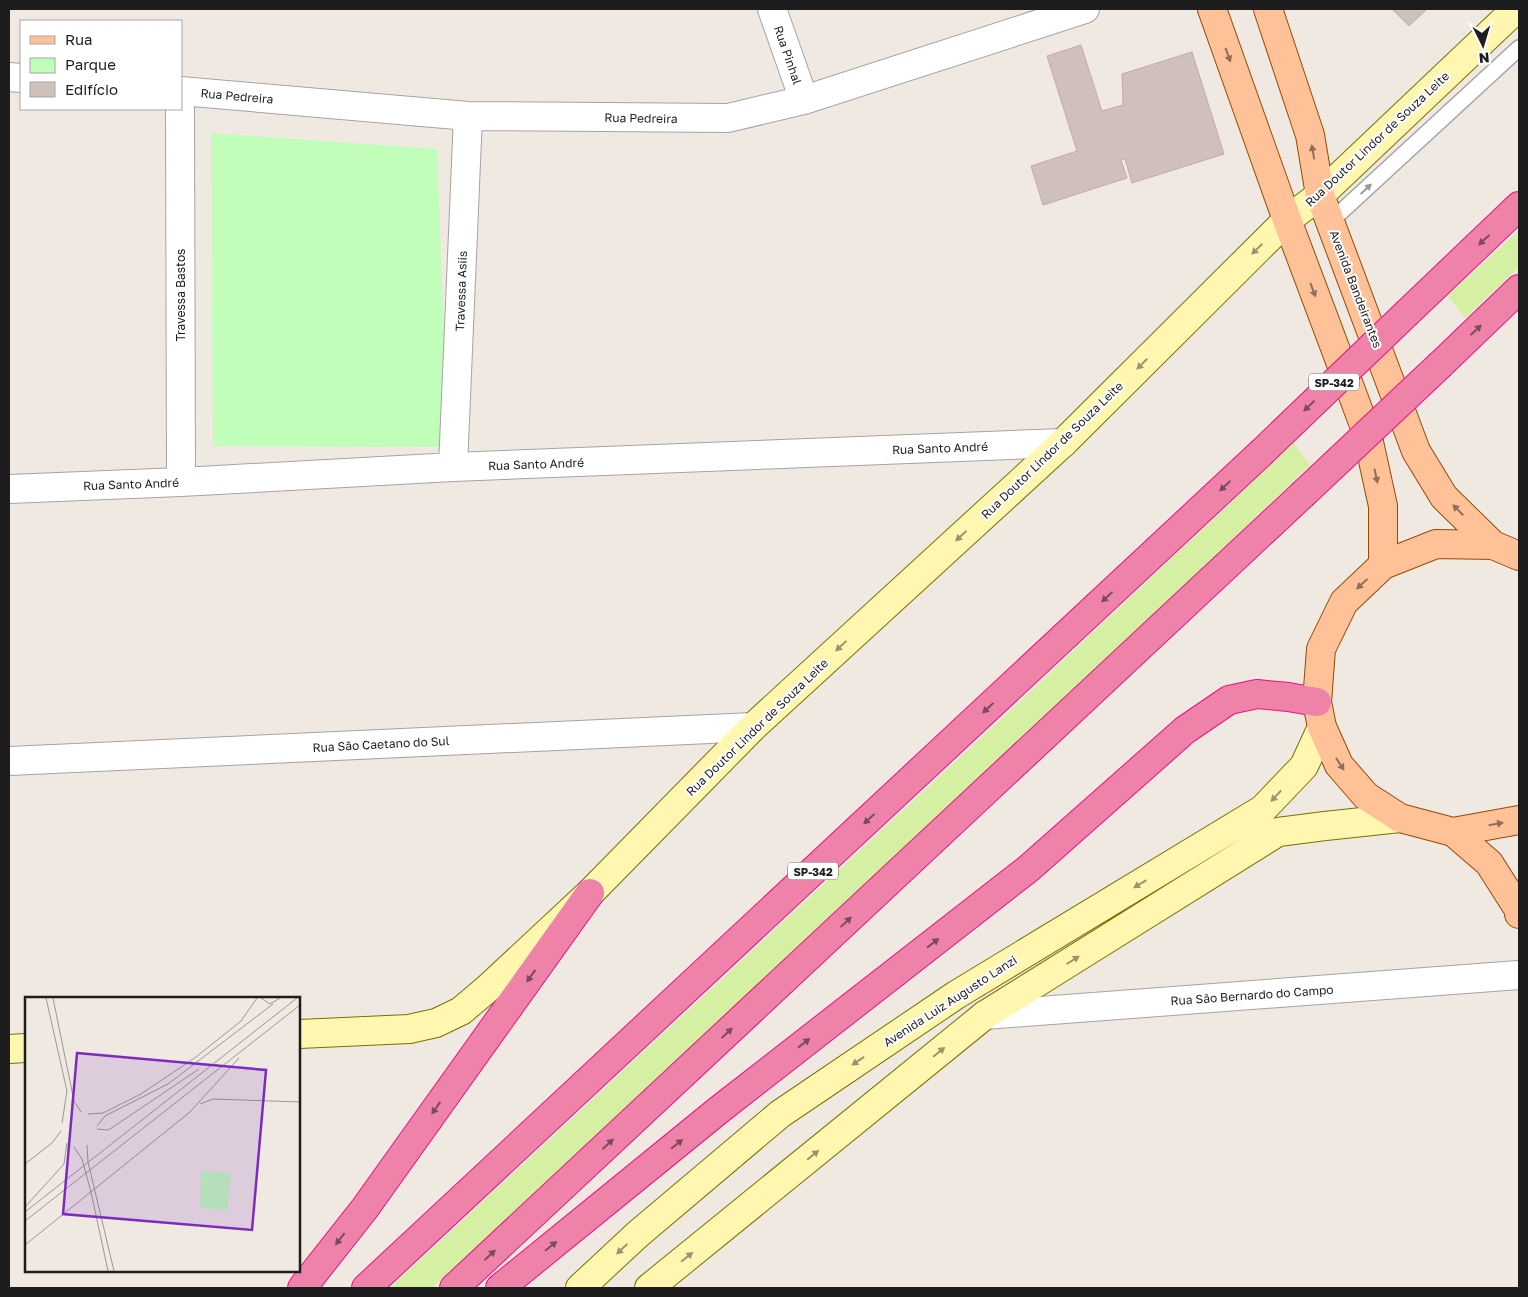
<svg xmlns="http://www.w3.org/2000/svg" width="1528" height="1297" font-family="'Golos Text',sans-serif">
	<rect width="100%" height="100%" fill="#efe9e2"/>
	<path fill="#d5efa3" d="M1519,230v37l-54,51 -17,-22z
		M1294,443l16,22 -286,273 -592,550h-42l606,-564z"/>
	<path fill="#c0feba" d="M211,133l226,16 11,298 -235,-1z"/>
	<path fill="#d0c0bb" stroke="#c2aca3" d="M1392,9h35l-18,17z
		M1081,45l21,66 21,-6 -1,-31 70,-22 32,102 -92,29 -7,-24 -4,1 6,18 -84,27 -12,-39 46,-15 -30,-95z"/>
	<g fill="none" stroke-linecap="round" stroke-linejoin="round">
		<g stroke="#a4a4a4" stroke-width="18">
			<path id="lane" d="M1330,222l189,-174"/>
		</g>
		<g stroke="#a4a4a4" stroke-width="30">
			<path id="street" d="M772,9l32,91
				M9,77l12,1
				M181,91l287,25 260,2 76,-18 281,-91
				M180,109l1,373
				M453,467l15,-351
				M9,489l172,-7 272,-15 610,-24
				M9,761l744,-34
				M985,1015l534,-40"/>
		</g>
		<g stroke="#787100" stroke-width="30">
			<path id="secondary" d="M299,1034l110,-5 27,-6 25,-12 26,-22 103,-96 163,-166 310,-284 224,-223 33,-25 196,-186
				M9,1049l17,-1
				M580,1288l58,-54 142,-120 176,-119 307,-186 41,-43 18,-39
				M649,1288l336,-273 293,-183 47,-6 75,-8"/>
		</g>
		<g stroke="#964b00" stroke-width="30">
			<path id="primary" d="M1212,9l75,211 80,213 16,73v59
				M1268,9l42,126 10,60 96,256 28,46 49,48
				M1519,556l-26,-11 -57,-1 -53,21 -39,37 -23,47 -4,53 5,25 17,38 27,31 34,22 53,14 66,-12
				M1453,832l36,31 30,47v4"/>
		</g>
		<g stroke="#e91480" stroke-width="30">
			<path id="highway" d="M1408,312l111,-106
				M1441,364l78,-75
				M302,1288l63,-80 225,-315
				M366,1288l895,-835
				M454,1288l848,-793
				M500,1288l220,-179 308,-240 157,-139 44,-30 28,-6 31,3 29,5"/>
		</g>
		<use href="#lane" stroke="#fff" stroke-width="15"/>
		<use href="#street" stroke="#fff" stroke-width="28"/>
		<use href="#secondary" stroke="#fff6b0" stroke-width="28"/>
		<use href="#primary" stroke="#ffc197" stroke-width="28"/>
		<use href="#highway" stroke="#ee82a8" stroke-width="28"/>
		<g stroke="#e91480" stroke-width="30" stroke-linecap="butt">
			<path id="highway-bridge" d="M1261,453l147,-141
				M1302,495l139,-131"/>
		</g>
		<use href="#highway-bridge" stroke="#ee82a8" stroke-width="28"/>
	</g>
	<defs><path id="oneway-solid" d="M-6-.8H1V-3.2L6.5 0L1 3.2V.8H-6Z" transform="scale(1.25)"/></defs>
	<g fill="#8e6f5a">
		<use href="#oneway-solid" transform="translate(1228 55) rotate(70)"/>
		<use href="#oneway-solid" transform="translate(1313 152) rotate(-100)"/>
		<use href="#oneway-solid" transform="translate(1313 290) rotate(69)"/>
		<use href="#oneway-solid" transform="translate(1376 476) rotate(78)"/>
		<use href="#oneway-solid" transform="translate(1458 510) rotate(-135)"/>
		<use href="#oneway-solid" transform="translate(1362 584) rotate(137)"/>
		<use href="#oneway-solid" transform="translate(1340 764) rotate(57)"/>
		<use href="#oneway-solid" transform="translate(1496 824) rotate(-10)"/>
	</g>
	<use fill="#999" href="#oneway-solid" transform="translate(1366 189) rotate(-43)"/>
	<g fill="#7b4a5c">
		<use href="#oneway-solid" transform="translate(1484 240) rotate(137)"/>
		<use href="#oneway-solid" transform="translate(1476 330) rotate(-43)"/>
		<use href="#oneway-solid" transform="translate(1309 406) rotate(136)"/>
		<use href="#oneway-solid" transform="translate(1225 486) rotate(137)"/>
		<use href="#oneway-solid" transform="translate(1107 597) rotate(137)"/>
		<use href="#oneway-solid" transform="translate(988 708) rotate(137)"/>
		<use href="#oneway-solid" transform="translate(869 819) rotate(137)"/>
		<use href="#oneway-solid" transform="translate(846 922) rotate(-43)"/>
		<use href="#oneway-solid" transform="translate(933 943) rotate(-38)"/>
		<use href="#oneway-solid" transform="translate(531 976) rotate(125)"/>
		<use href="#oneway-solid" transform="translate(727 1033) rotate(-43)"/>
		<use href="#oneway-solid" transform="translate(804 1043) rotate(-38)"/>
		<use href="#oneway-solid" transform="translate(436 1108) rotate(125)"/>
		<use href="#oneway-solid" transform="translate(608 1144) rotate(-43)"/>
		<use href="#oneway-solid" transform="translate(677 1144) rotate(-39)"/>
		<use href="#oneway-solid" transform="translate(340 1239) rotate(128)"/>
		<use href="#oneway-solid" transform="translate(551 1246) rotate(-39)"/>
		<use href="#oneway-solid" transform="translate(490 1255) rotate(-43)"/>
	</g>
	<g fill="#99946e">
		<use href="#oneway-solid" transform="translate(1257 249) rotate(135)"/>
		<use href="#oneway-solid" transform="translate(1142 364) rotate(135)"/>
		<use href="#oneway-solid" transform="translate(961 536) rotate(137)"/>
		<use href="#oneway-solid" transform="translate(841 646) rotate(137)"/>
		<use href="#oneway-solid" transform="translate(1276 796) rotate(133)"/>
		<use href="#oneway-solid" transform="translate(1140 884) rotate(149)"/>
		<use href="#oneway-solid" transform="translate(1073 960) rotate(-32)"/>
		<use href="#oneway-solid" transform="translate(939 1052) rotate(-39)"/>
		<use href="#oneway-solid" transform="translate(858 1061) rotate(146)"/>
		<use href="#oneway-solid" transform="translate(813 1155) rotate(-39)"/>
		<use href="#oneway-solid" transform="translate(622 1249) rotate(137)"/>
		<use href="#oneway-solid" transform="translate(687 1257) rotate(-39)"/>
	</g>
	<g text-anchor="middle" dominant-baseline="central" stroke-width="4" stroke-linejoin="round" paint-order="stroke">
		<g fill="#fff" stroke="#616161" stroke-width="1">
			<rect x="1309" y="373.5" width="50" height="17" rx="4"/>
			<rect x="788" y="862.5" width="50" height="17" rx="4"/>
		</g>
		<g font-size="11" font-weight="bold" fill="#1d1d1d">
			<text x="1334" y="382">SP-342</text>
			<text x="813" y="871">SP-342</text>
		</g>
		<g font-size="12" fill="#1d1d1d" stroke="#fff">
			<text transform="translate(788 55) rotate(71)">Rua Pinhal</text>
			<text transform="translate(237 96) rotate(5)">Rua Pedreira</text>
			<text transform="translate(641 118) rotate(1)">Rua Pedreira</text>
			<text transform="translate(1377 139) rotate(-43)">Rua Doutor Lindor de Souza Leite</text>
			<text transform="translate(1356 289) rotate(69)">Avenida Bandeirantes</text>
			<text transform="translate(461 291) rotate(-88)">Travessa Asiis</text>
			<text transform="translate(180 295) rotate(-90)">Travessa Bastos</text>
			<text transform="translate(940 448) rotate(-2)">Rua Santo André</text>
			<text transform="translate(1052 450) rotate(-44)">Rua Doutor Lindor de Souza Leite</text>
			<text transform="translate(536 464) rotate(-2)">Rua Santo André</text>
			<text transform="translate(131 484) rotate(-2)">Rua Santo André</text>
			<text transform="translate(757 727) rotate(-44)">Rua Doutor Lindor de Souza Leite</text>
			<text transform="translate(381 744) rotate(-3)">Rua São Caetano do Sul</text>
			<text transform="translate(1252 995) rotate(-4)">Rua São Bernardo do Campo</text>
			<text transform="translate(950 1001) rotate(-33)">Avenida Luiz Augusto Lanzi</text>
		</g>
	</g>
	<g transform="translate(25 997)">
		<rect width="275" height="275" fill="#efe9e2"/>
		<path d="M176,173l30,3 -4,38 -27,-4z" fill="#c0feba"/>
		<path fill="none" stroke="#9b9793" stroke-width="1" d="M21,1l21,93 -5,32M28,1l21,103 7,11M236,1l9,6 10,-6M175,107l13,-5 87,3M164,116l50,-55M63,117l15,-1 38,-19 55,-37 45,-36 16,-23M72,129l8,-10 63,-32 105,-80M72,132l11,1 5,-3 86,-58M62,148l1,17 26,109M49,150l8,12 9,33 17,79M0,167l27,-21 9,-12M0,210l39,-43 3,-21M0,215l272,-214M0,224l275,-216M0,248l165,-133"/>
		<path fill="#7b2cbf" fill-opacity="0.15" stroke="#7b2cbf" stroke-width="2.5" d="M52,56l189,17 -14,160 -189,-16z"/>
		<rect width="275" height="275" fill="none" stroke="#1d1d1d" stroke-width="2.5"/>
	</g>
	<rect width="1528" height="1297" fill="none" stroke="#1d1d1d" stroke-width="20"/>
	<rect x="20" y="20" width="162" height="90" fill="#ffffff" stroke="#a5a5a5"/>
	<rect x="30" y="36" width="25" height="8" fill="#ffc197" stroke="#a5a5a5"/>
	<text x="65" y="45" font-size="15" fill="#1d1d1d">Rua</text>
	<rect x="30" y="58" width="25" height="15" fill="#c0feba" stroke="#a5a5a5"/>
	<text x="65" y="70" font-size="15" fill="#1d1d1d">Parque</text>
	<rect x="30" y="82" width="25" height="15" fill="#d0c0bb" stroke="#a5a5a5"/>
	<text x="65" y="95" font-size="15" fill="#1d1d1d">Edifício</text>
	<g transform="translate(1483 45) rotate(175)" stroke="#ffffff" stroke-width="4" paint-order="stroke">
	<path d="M0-4L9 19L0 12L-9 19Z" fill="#1d1d1d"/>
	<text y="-8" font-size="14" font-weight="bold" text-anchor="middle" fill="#1d1d1d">N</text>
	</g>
</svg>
